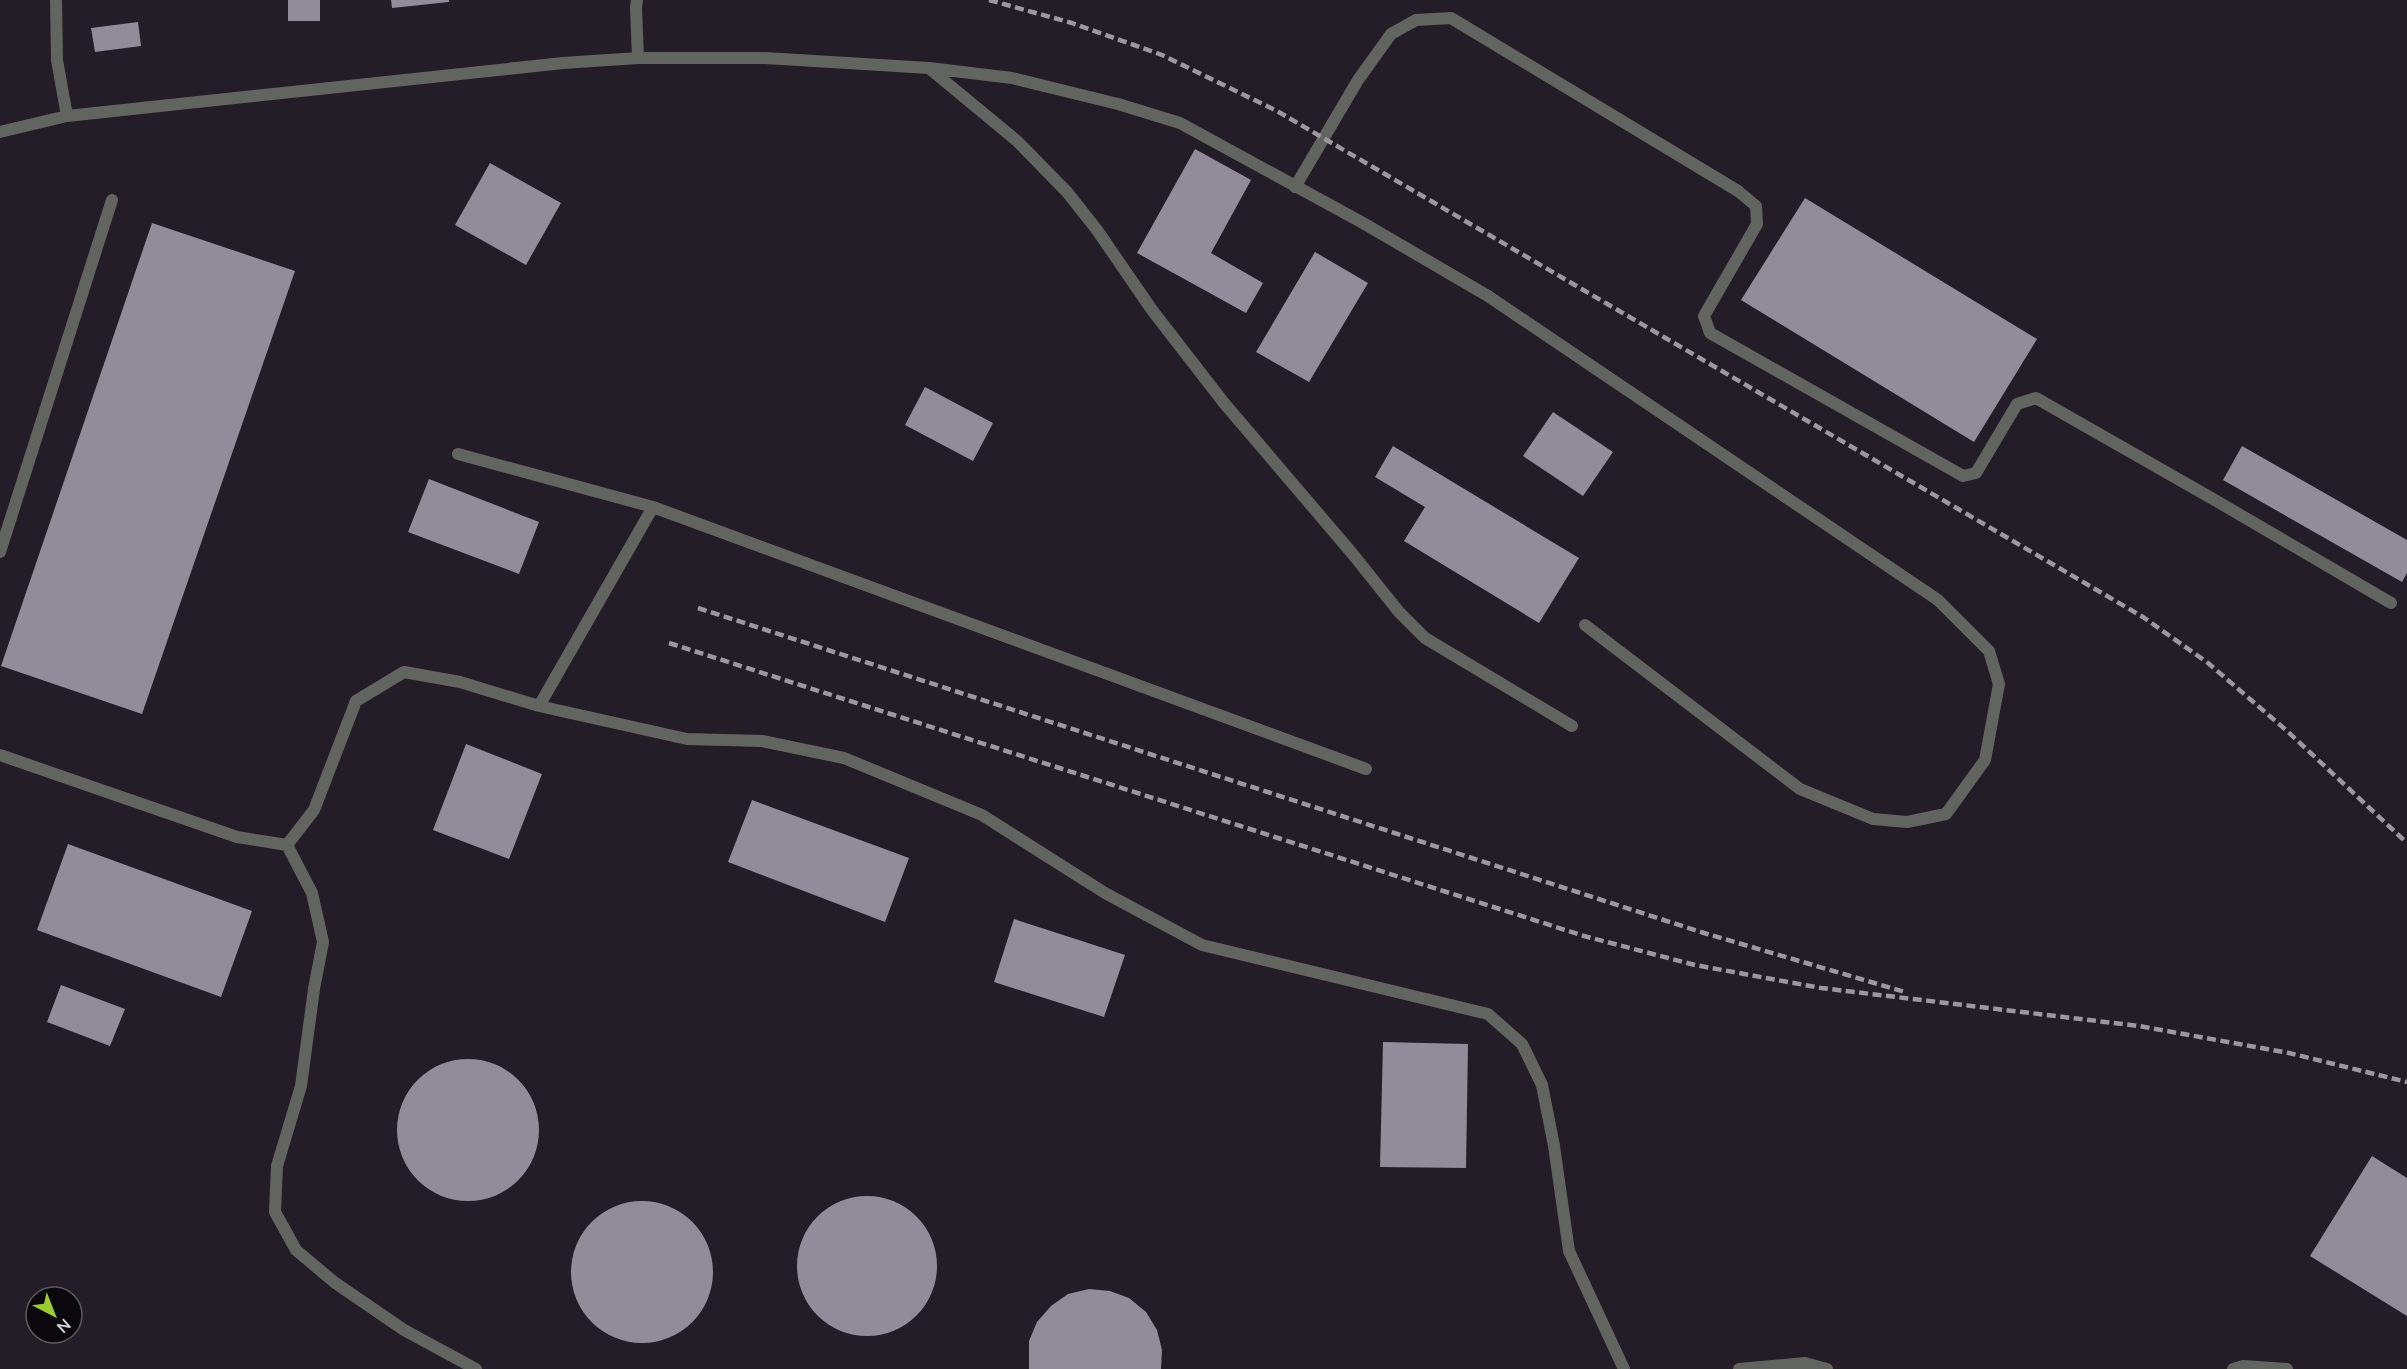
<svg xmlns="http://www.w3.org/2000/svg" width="2407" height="1369" font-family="'Nunito Sans',sans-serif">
	<rect width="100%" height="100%" fill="#231d28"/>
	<path fill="#928b99" d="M288,0h32v21h-32z
		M391,0h58v2l-57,6z
		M138,22l3,24 -46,6 -4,-24z
		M1195,149l56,31 -40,73 52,30 -17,30 -109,-60z
		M490,163l71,40 -35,62 -71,-40z
		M1805,198l232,141 -63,103 -233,-142z
		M152,223l143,48 -153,443 -141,-48z
		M1315,252l53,31 -59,99 -53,-30z
		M925,387l68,36 -20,38 -68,-36z
		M1553,412l60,40 -30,44 -60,-40z
		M1393,446l186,112 -40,65 -135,-82 21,-34 -50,-30z
		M2242,446l165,94v33l-5,9 -179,-102z
		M429,479l110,43 -20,52 -111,-42z
		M466,744l76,30 -33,85 -76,-29z
		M752,800l157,58 -24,64 -157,-60z
		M68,844l184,67 -31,86 -184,-67z
		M1014,919l111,36 -21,62 -110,-35z
		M61,985l64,24 -15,37 -63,-24z
		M1383,1042l85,2 -2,124 -86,-1z
		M397 1130a71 71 0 1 1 142 0a71 71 0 1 1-142 0Z
		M2372,1156l35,22v138l-97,-60z
		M797 1266a70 70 0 1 1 140 0a70 70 0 1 1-140 0Z
		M571 1272a71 71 0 1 1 142 0a71 71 0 1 1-142 0Z
		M1089,1289l21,2 19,7 17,14 11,18 5,20 -1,19h-132v-28l8,-19 14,-16 17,-12z"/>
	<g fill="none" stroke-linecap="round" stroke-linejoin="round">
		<path stroke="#62655f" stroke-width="12" d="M56,0l1,60 10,56
			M637,0l-1,8 2,50
			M930,69l87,72 50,51 30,38 55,80 72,93 127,149 48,60 26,26 147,88
			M0,132l67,-16 496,-53 75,-5h127l164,10 83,10 106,26 62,19 183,100 125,73 450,304 51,51 10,33 -14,76 -39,54 -39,8 -34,-3 -73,-30 -215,-164
			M1295,187l63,-107 33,-46 25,-14 35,-2 287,173 18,15 1,18 -53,92 6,17 253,143 13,-3 41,-69 19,-6 177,101 178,104
			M458,454l195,53 -114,199
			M653,507l713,262
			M0,552l112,-352
			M0,755l237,82 50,8 27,-35 42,-109 48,-29 56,10 79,24 148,33 75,2 82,17 138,57 123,78 97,52 286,69 34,30 20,41 12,61 15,105 55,118
			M287,845l25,48 11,49 -9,47 -13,97 -24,80 -2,46 21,38 38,32 70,48 72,39
			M1739,1369l66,-6 22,6
			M2233,1369l10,-3 44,3"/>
		<path stroke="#9c97a0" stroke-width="4.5" stroke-dasharray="9 4.5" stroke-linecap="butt" d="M989,0l83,23 90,32 115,56 866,506 65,46 78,67 121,113
			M698,608l1006,325 201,59
			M669,643l915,293 111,29 126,23 318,38 150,27 118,29"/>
	</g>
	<g transform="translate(54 1315) rotate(138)"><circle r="28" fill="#0b080d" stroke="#5d5a5f" stroke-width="1.5"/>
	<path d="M0-4.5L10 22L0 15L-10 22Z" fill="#9acb35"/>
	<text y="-9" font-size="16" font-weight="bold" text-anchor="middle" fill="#d8d4db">N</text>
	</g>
</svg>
